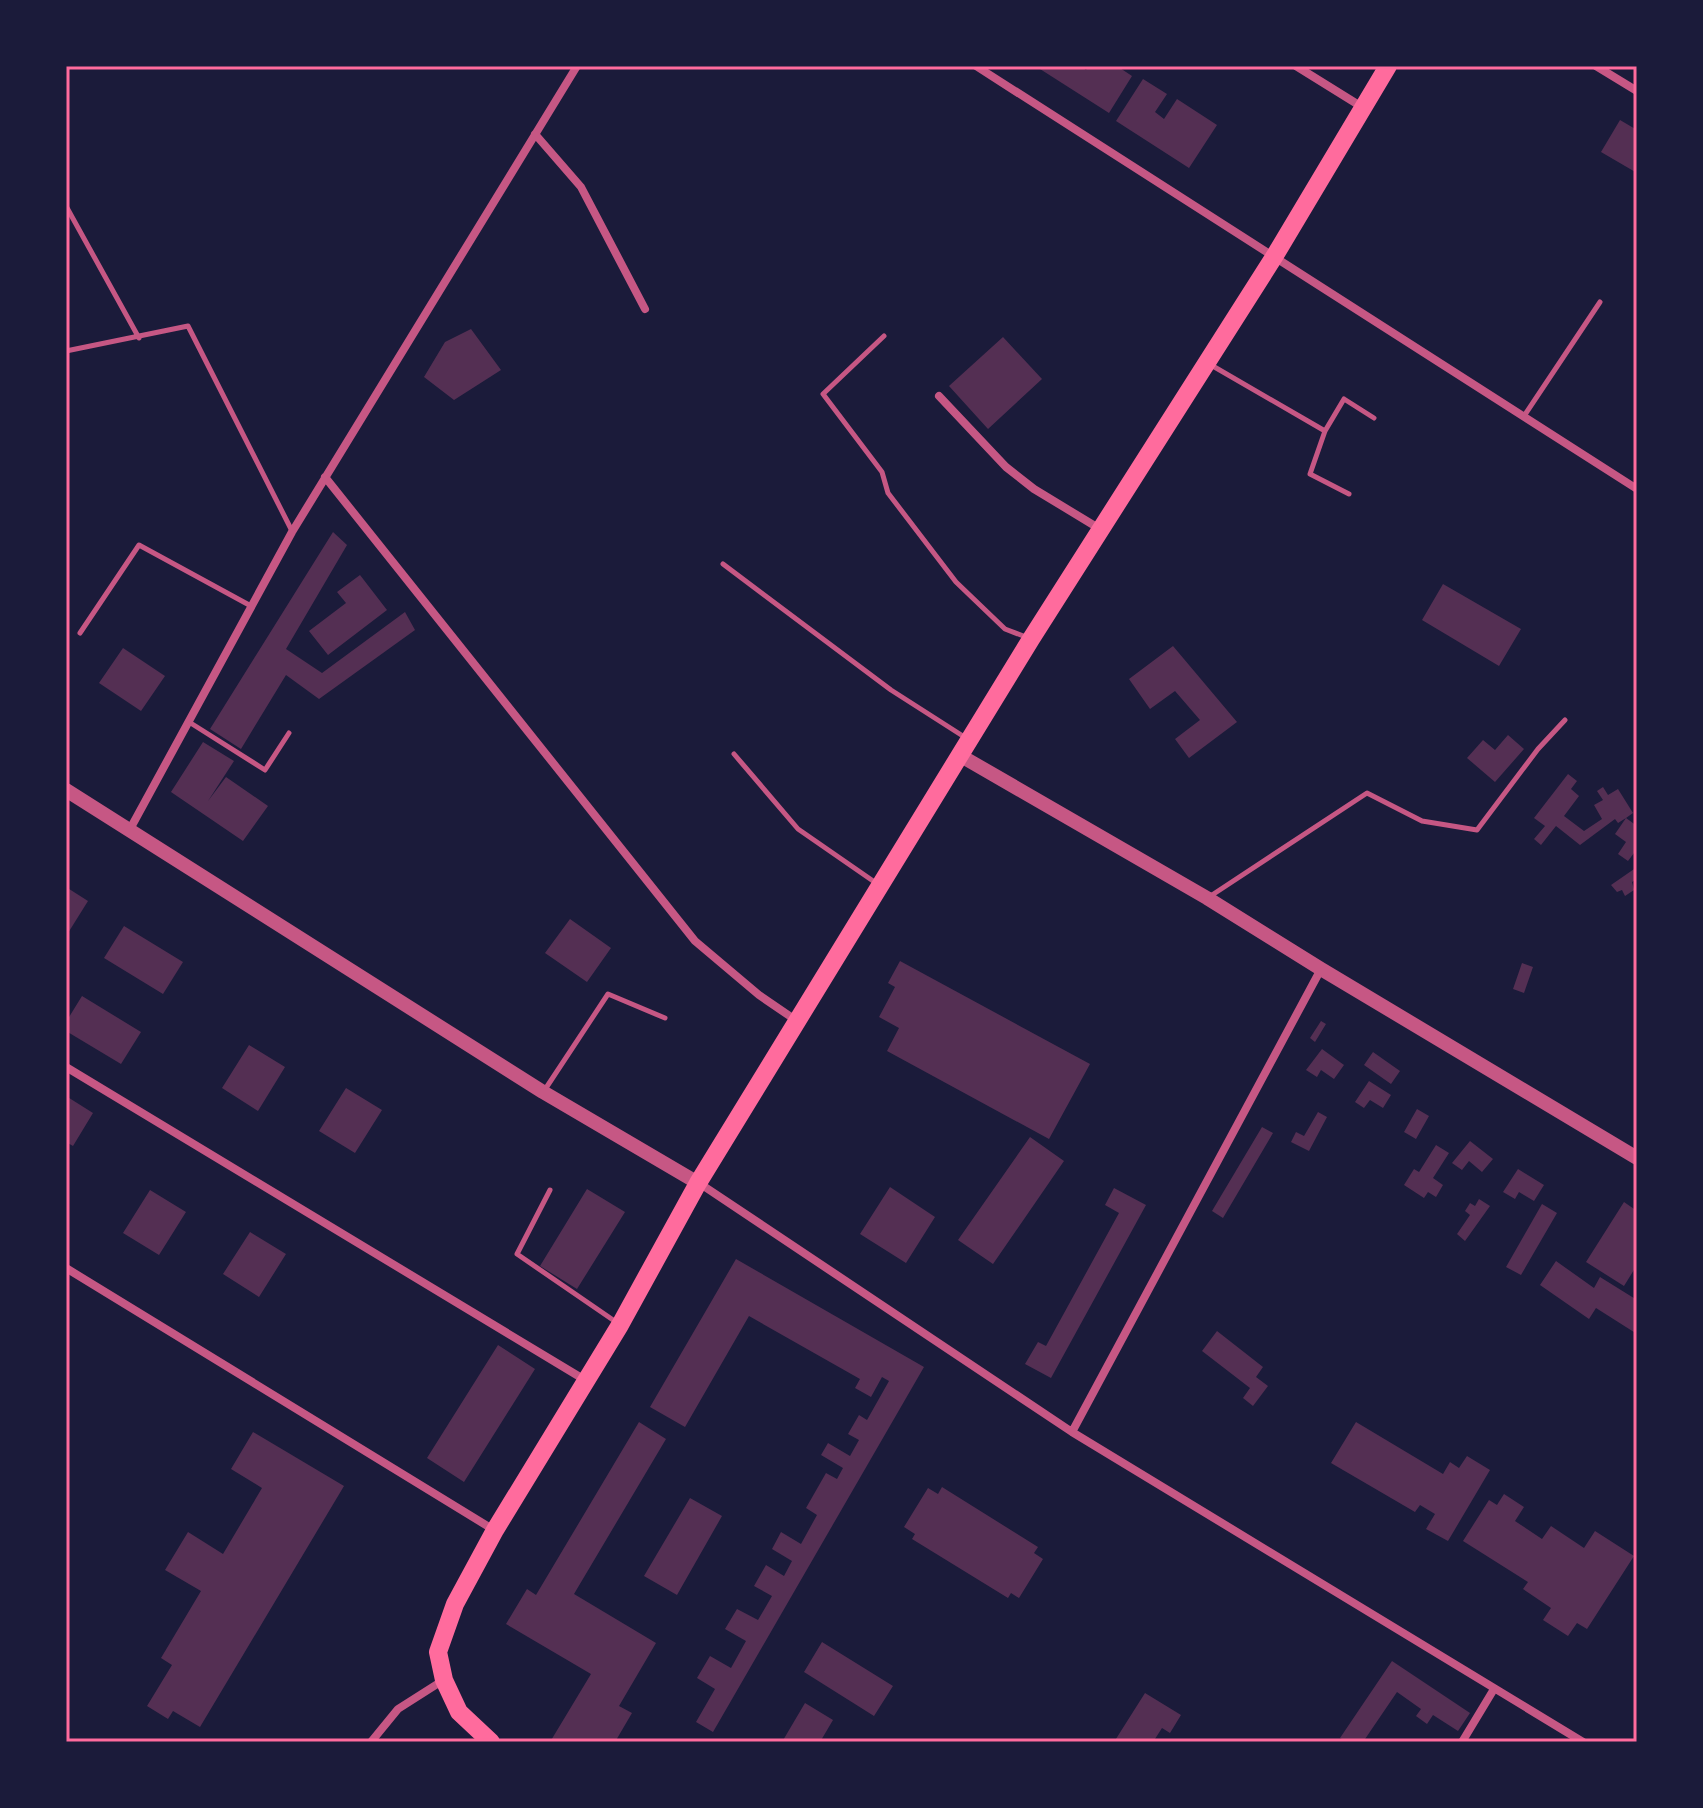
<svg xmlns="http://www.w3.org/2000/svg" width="1703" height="1808" font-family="Manrope,sans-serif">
	<rect width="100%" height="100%" fill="#1b1b3a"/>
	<path fill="#542f53" d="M1042,66h38l6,4 3,-4h28l15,10 -23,37 -69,-44z
		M1143,79l24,15 -12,18 9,7 13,-20 40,26 -28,43 -73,-47z
		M1620,120l17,10v43l-36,-21z
		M471,329l30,41 -47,30 -30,-23 21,-35z
		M1003,337l39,42 -54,50 -39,-43z
		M333,532l14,13 -61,104 36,24 83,-61 10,18 -96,69 -33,-24 -45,74 -31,-20z
		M360,575l27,35 -59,45 -19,-24 37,-28 -9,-11z
		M1443,584l78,45 -22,37 -77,-46z
		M1173,646l64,76 -48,36 -14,-19 25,-19 -25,-29 -25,18 -21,-30z
		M123,648l42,28 -24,35 -42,-28z
		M1508,735l16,14 -29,33 -28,-24 16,-18 12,10z
		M203,742l31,19 -26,40 18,-24 42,29 -25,35 -72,-49z
		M1568,774l9,7 -6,8 8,7 -15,20 20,15 18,-12 -8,-14 9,-5 -6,-9 6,-4 5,8 10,-6 15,24 -7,5 11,8v23l-9,12 -10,-7 8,-12 -11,-8 11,-16 -8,5 -3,-4 -35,26 -24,-19 -15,19 -7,-6 11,-13 -11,-8z
		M1637,867v12l-5,3 2,8 -9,6 -3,-6 -5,2 -6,-7z
		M66,887l22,14 -20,32 -2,-1z
		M570,919l41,29 -24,34 -42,-29z
		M124,926l59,36 -20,32 -59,-36z
		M900,961l190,103 -41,75 -162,-88 12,-23 -20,-11 16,-30 -7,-4z
		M1522,963l11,4 -9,26 -11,-4z
		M82,996l59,36 -20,32 -55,-33v-9z
		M1321,1021l5,3 -11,18 -5,-4z
		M249,1045l36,22 -27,44 -36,-23z
		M1322,1049l22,16 -10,14 -13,-9 -4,7 -11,-7z
		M1373,1052l27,19 -9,13 -27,-19z
		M1369,1081l22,14 -8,13 -13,-8 -6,8 -9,-6z
		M346,1088l36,22 -27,43 -36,-22z
		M66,1096l27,17 -20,33 -7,-4z
		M1417,1109l12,7 -13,23 -12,-7z
		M1318,1112l9,5 -18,34 -18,-9 5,-10 8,4z
		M1262,1127l11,6 -50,85 -11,-7z
		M1030,1137l34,24 -71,103 -35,-24z
		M1470,1141l23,18 -11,13 -13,-11 -7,9 -10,-7z
		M1436,1145l13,8 -16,25 10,7 -7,12 -8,-5 -4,6 -20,-13 10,-16 5,3z
		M1518,1169l26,16 -10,16 -15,-9 -4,7 -12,-7z
		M890,1187l45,30 -29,46 -46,-29z
		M1114,1188l32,17 -95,173 -26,-14 13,-22 8,4 73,-133 -14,-8z
		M587,1189l38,23 -48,77 -37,-23z
		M150,1190l36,22 -27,43 -36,-22z
		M1479,1199l11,7 -25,35 -8,-7 13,-19 -5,-4 5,-8 5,3z
		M1624,1202l13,9v54l-13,21 -38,-24z
		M1542,1204l15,9 -36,62 -15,-8z
		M250,1232l36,22 -27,43 -36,-23z
		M736,1259l188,108 -211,365 -17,-10 19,-33 -18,-11 13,-22 21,12 15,-27 -21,-12 12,-20 21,11 14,-24 -18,-10 12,-21 18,11 8,-15 -20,-12 9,-17 20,12 16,-29 -11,-7 20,-35 11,6 6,-11 -22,-13 7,-12 22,13 9,-16 -11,-6 11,-19 8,5 22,-39 -7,-4 -11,20 -16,-9 5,-9 -111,-63 -64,111 -35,-20z
		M1556,1261l38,27 6,-11 37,23v34l-41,-26 -7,11 -49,-34z
		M1217,1331l46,36 -7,10 12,9 -15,20 -10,-8 7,-10 -48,-37z
		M498,1345l37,24 -71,113 -37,-24z
		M639,1422l27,17 -92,155 82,49 -37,63 13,7 -17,29h-65l41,-68 -85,-50 21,-35 9,6z
		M1356,1422l87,52 7,-12 9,6 8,-12 23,14 -42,71 -22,-12 9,-15 -15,-9 -5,7 -84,-49z
		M253,1432l91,54 -144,241 -27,-16 -5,8 -21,-13 25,-41 -11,-7 40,-67 -36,-21 23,-38 35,22 39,-66 -31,-19z
		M942,1487l96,60 -4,6 9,6 -24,39 -8,-5 -3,5 -96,-59 3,-5 -11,-7 24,-39 10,6z
		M1504,1494l20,13 -9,14 27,18 9,-13 33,22 11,-17 39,25 -47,73 -10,-6 -9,13 -25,-16 8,-12 -28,-19 5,-7 -65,-41 26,-41 8,5z
		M690,1498l32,18 -45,79 -33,-19z
		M822,1642l71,44 -19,30 -70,-44z
		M1392,1661l78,52 -12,18 -25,-16 -6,9 -11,-8 5,-7 -24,-17 -34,50h-16l-7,-4z
		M1145,1693l36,22 -11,18 -8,-5 -9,14h-39z
		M805,1703l28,17 -13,22h-38z"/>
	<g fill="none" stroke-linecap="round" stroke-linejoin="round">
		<path stroke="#c65784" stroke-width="5" d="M66,206l73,132
			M884,336l-61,58 59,78 6,21 68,89 49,47 21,8
			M66,351l122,-25 104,205
			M1211,365l114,66
			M1524,416l76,-114
			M1349,494l-39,-20 15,-43 19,-32 30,19
			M723,564l168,126 75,48
			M80,633l59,-88 112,61
			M189,722l76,48 24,-37
			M734,754l64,75 78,54
			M1209,897l158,-104 55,28 55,9 61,-81 27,-29
			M544,1091l64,-97 57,24
			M550,1190l-33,64 99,68"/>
		<path stroke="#c65784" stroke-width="8" d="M976,66l661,423
			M1296,66l66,41
			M1596,66l41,25
			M535,134l46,53 64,122
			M939,396l67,71 28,22 66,40
			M325,477l370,464 64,54 38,26
			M129,831l163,-299 285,-466
			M66,1067l519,313
			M699,1183l373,249 511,310
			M66,1268l428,262
			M1072,1432l249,-463
			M371,1742l27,-33 44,-28
			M1462,1742l32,-53"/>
		<path stroke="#c65784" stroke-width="14" d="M961,756l246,142 114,71 316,189
			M66,790l477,302 155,91"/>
		<path stroke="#ff6b9d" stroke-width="18" d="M491,1742l-32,-30 -15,-32 -6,-28 17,-48 40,-74 125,-205 78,-142 333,-544 243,-382 114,-191"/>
	</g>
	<rect width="1703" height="1808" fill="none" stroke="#1b1b3a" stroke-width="136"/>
	<rect x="68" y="68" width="1567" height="1672" fill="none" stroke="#ff6b9d" stroke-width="3"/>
</svg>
